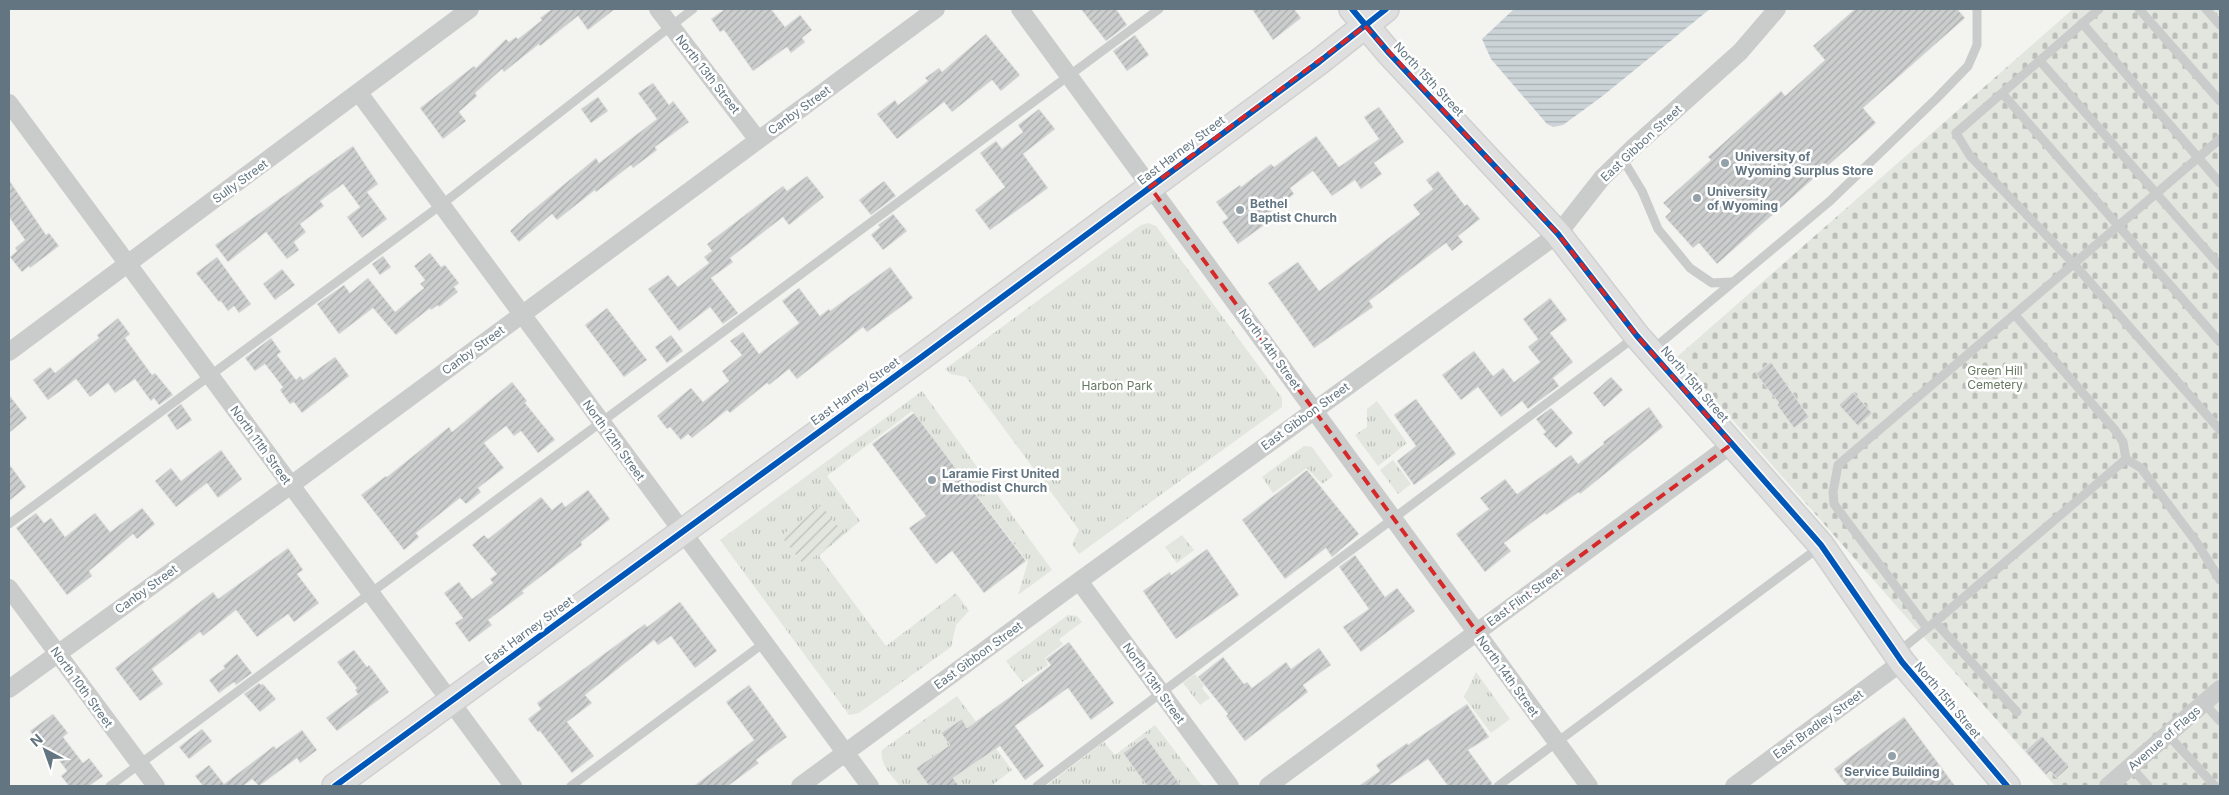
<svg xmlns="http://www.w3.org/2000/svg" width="2229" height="795" font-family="Inter,sans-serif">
	<defs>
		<pattern id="grass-tufts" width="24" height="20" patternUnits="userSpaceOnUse" patternTransform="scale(1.25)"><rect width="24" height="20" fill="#e2e6de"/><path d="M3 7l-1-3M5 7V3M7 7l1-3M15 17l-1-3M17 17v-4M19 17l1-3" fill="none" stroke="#bbbfb9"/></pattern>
		<pattern id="cemetery-stones" width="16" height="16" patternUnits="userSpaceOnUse" patternTransform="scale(1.25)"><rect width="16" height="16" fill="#e2e6de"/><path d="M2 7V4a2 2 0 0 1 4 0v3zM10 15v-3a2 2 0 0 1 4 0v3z" fill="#bbbfb9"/></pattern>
		<pattern id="garden-furrows" width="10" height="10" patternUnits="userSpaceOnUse" patternTransform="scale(1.25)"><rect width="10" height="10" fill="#e2e6de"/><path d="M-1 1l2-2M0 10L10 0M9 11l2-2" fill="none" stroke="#bbbfb9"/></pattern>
		<pattern id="water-rules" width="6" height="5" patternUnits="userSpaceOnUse" patternTransform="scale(1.25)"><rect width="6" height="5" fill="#ccd4d7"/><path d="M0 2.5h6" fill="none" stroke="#a9b1b4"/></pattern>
		<pattern id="building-hatch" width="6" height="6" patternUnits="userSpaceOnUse" patternTransform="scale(1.25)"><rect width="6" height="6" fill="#cccece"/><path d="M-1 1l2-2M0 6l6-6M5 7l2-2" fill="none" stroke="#a9acad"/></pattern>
	</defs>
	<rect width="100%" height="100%" fill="#f3f3f0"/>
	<path fill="url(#grass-tufts)" d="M1148,223l8,3 126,172v9l-203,147 -7,-10 7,-14 -113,-153 -15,-3 -6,-5 196,-144z
		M922,391l130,179 -34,25 10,-33 -116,-151 -85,65 33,45 -41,35 67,90 70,-53 13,18 -13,14 -5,22 -92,66 -10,2 -129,-175z
		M1377,401l30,42 -29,23 -23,-31 12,-8v-18z
		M1304,446l8,1 21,29 -11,8 -15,-16 -34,25 -11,-16z
		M1393,460l18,24 -13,10 -18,-24z
		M1182,535l12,15 -17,13 -12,-16z
		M1068,615l9,1 5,6 -23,17 4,5 -18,14 3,7 -26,17 -16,-21z
		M1476,672l34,47 -19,14 -27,-36z
		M1195,674l9,12 -2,2 8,10 -10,7 -17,-22z
		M957,696l55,74 -21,16h-91c-8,-10 -21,-22 -18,-36z
		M1155,725l47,61h-156l58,-44 11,13z"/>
	<path fill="url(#cemetery-stones)" d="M2073,9h147v777h-165l-378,-429z"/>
	<path fill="url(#garden-furrows)" d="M821,505l23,29 -40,31 -23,-29z"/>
	<path fill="url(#water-rules)" d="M1514,9h196l-110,89 -37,27 -10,2 -6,-3 -56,-65 -9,-20z"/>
	<path fill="url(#building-hatch)" stroke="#e2e2e0" d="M552,9h63l-27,21 -10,-14 -38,30 -1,-2 -35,28 -2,-3 -27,24 2,3 -18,16 7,9 -23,18 -23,-31 54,-42 2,2 30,-29 3,3 7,-5 2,2 24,-19 -2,-2z
		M725,9h46l14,18 15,-12 12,15 -10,8 3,4 -14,11 -4,-6 -34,24 -29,-41 -4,2 -9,-13z
		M1081,9h35l11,16 -21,16z
		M1252,9h42l7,9 -28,22z
		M1855,9h102l8,9 -102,90 13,15 -159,141 -18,-21 -6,5 -28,-31 6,-6 -8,-8 48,-43 -3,-3 73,-66 4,5 40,-36 -12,-14z
		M986,34l34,41 -19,16 -9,-11 -40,32 -8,-10 -47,37 -20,-25 18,-14 3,5 30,-24 -3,-3 14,-10 3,4z
		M1135,35l14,20 -22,16 -14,-20z
		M653,83l16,22 4,-4 16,21 -34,25 2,3 -24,18 -2,-3 -35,27 -1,-2 -38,30 -5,-6 -33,28 -9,-11 17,-16 69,-57 3,5 58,-44 -19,-26z
		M598,97l10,14 -17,12 -10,-14z
		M1379,107l25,35 -30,21 8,11 -21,15 -6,-9 -23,16 -19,-25 -23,17 4,6 -31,24 4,5 -29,21 -16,-22 6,-4 -12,-16 24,-17 1,2 30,-23 3,3 42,-31 23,31 40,-28 -15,-22z
		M1039,109l16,20 -32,25 25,34 -58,42 -15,-20 30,-23 -25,-34 16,-12 6,8 21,-17 -5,-7z
		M353,146l25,38 -11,8 20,27 -25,19 -15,-21 13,-10 -17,-23 -23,17 4,5 -24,18 6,8 -12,10 5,8 -12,9 -21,-27 -38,30 -13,-17z
		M1438,171l27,35 2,-2 13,15 -22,17 5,6 -11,9 -6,-8 -77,58 4,6 -59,41 -46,-65 30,-21 21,29 101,-77 -7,-9 20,-16 -7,-9z
		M807,176l17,21 -35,28 -6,-8 -53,41 3,4 -22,16 27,35 -15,11 -13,-17 -31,24 -31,-42 20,-14 10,12 31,-24 -5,-6 8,-6 -5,-7 76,-58 4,5z
		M9,180l37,55 3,-2 10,13 -29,22 -1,-2 -7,6 -12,-15 7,-6 -2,-3 10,-8 -16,-23z
		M884,181l12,15 -25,19 -12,-15z
		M893,214l14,17 -24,19 -12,-15 9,-8 -2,-2z
		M430,253l11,14 4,-2 14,18 -5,4 4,5 -19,15 -1,-2 -7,5 -1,-2 -34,27 -23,-27 -34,26 -22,-30 27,-19 6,8 18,-15 27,34 29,-24 -4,-4 5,-4 -11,-14z
		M383,256l8,11 -11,8 -8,-11z
		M217,257l34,47 -12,9 -5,-7 -6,5 -7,-10 -2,1 -23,-29z
		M890,267l23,31 -46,34 -4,-5 -66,52 -8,-10 -20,16 -2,-2 -37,30 -3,-3 -35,28 -4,-4 -7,6 -11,-13 -3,2 -10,-13 34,-28 12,14 26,-21 -7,-10 20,-16 -12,-14 13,-9 16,22 40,-31 -17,-22 17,-13 21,28 9,-7 1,2z
		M282,269l13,16 -20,15 -12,-16z
		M1550,298l17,22 -17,13 23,29 -20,16 6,8 -31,23 -6,-8 -21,16 -23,-30 -17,13 -19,-25 32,-24 19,25 10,-8 11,14 26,-20 -12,-15 10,-8 -15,-20z
		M607,308l40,52 -23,17 -39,-52z
		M118,318l12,16 -5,4 27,37 3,-2 18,22 -14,10 -5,-7 -3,3 -16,-22 -20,14 -7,-10 -18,14 -14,-18 -28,21 -15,-20 17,-13 5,6 44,-35 -2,-3z
		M671,335l12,16 -16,12 -12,-16z
		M271,338l10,14 -4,3 19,25 4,-4 3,4 32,-23 14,19 -47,37 -8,-11 -4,2 -10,-14 3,-3 -18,-23 -10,7 -10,-13z
		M1771,362l38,55 -15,11 -17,-23 2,-2 -23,-29z
		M1611,377l12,13 -19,17 -11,-14z
		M512,382l15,19 -2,2 30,37 -17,13 -17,-22 -7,5 -8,-10 -22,17 20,25 -26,20 3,4 -15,12 -6,-6 -44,35 3,4 -15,13 -43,-55 25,-19 1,1 62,-50 3,5z
		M1853,392l19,21 -14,13 -19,-21z
		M9,395l18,23 -18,15z
		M1416,399l40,55 -42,31 -17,-24 19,-15 -22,-31z
		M181,404l11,16 -15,10 -10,-15z
		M1649,407l14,20 -83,67 -1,-2 -33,23 -1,-2 -41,30 7,8 -26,21 -29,-38 33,-25 -9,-11 25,-19 12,15 54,-39 7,9 26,-20 -1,-2z
		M1551,408l22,25 -17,15 -13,-14 3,-2 -10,-13z
		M914,413l112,148 -42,32 -32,-42 -16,13 -27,-36 17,-12 -54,-72z
		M221,450l21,29 -24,19 -11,-15 -31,24 -21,-26 16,-13 10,13z
		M9,464l17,23 -17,14z
		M1307,470l52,64 -27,23 -6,-9 -41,31 -43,-59z
		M588,490l22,29 -29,23 1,3 -60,46 2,2 -36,27 4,5 -23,17 -14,-19 8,-5 -19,-25 15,-11 13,17 21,-16 -3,-4 7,-5 -25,-29 12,-10 4,4 53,-42 11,13 10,-8 3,5z
		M142,508l13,16 -18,15 -4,-5 -44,37 3,5 -25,19 -51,-67 20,-15 8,10 7,-5 14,19 30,-24 15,19z
		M288,548l15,22 -6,4 22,29 -25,19 -6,-8 -31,23 -21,-27 -33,26 -3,-4 -48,37 11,15 -23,17 -25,-33 98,-76 5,7z
		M1207,549l32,46 -63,44 -33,-48 27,-19 1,3z
		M1355,555l30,42 12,-9 18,23 -54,41 -18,-25 26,-18 -30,-42z
		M680,602l37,49 -22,17 -24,-32 -13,9 -4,-5 -69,55 7,8 -25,19 27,34 -22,17 -32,-42 -2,1 -10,-13 13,-10 -4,-6 108,-79 2,3z
		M1069,642l45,61 -23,17 -23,-32 -53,38 29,40 -19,14 -25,-34 -47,32 6,8h-30l-13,-18 34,-23 -9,-12 21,-14 5,9 43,-31 41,-32 -5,-6z
		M1319,648l12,17 -28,20 5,7 -63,49 -19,-25 2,-2 -30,-37 25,-20 21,27 3,-2 5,6 34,-26 5,7z
		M354,650l13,17 2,-2 20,27 -52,39 -11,-13 32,-24 -3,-4 2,-2 -20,-26z
		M237,654l15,19 -16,12 -2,-3 -15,11 -10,-13 16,-12 -2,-2z
		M259,683l2,2 2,-1 13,15 -16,13 -16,-18z
		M749,685l38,52 -31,23 3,3 -31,23h-34l60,-46 -28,-38z
		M1467,704l22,33 -21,13 24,33v3h-44l-20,-27 -40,27h-29l21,-15 -4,-6 31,-22 1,2z
		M53,714l15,19 -5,4 20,26 6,-5 14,18 -14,10h-20l-8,-10 6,-5 -18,-24 -5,3 -14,-19z
		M1904,717l51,69h-108l-13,-17z
		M202,729l10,12 -23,18 -10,-12z
		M302,730l15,20 -17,13 -3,-5 -38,28 -7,-7 -9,7h-40l-8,-10 14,-11 15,19 50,-38 2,3z
		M2042,736l27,31 -12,11 -7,-7 -4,4 -21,-24z
		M1146,737l35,49h-34l-24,-33z"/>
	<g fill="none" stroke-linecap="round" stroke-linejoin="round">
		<g stroke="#cfd1d0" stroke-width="28">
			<path id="secondary" d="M1352,9l37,44 169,181 79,102 184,209 81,117 105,124
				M335,786l588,-430 396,-294 67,-53"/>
		</g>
		<path stroke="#cacccc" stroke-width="9" d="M2099,9l-143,124 14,23 104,108 146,166
			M2139,9l81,92
			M2206,9l14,16
			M2082,23l138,160
			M2040,61l180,205
			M2002,93l218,249
			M1622,158l20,33 16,38 32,39 22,15 19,-1
			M2015,315l100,115 8,12 3,17 15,9 56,75 23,37
			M1652,350l178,-149 107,-103 31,-32 9,-21v-36
			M9,524l432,-319 252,-196
			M1935,622l191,-163
			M1927,628l-93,-124 -1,-12 5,-27 382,-326
			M1898,652l37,-30 82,90
			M2204,703l16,18
			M2168,735l47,51
			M2131,767l17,19
			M110,786l1049,-777
			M571,786l193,-143
			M1037,786l598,-449
			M1498,786l323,-240"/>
		<path stroke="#cacccc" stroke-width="18" d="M658,9l100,131
			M1020,9l569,777
			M359,93l511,693
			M9,103l504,683
			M9,352l461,-343
			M1079,581l151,205
			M9,588l147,198
			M9,689l282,-204 645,-476
			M800,786l279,-205 479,-347 44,-56 32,-31 106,-95 37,-43
			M1268,786l464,-342
			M1734,786l168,-124
			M2108,786l112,-97"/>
		<use href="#secondary" stroke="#dfdfe0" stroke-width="25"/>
		<g stroke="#fff" stroke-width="9">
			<path id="cycleway" d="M1352,9l37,44 169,181 79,102 184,209 81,117 105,124
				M335,786l588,-430 396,-294 67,-53"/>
		</g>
		<use href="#cycleway" stroke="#0057b8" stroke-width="6"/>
	</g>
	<path fill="none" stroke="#d62828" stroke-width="4" stroke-dasharray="10 6" stroke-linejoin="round" d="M1365,26l193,208 79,102 95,108 -255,188 -327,-445z"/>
	<g fill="#95a1a8" stroke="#fff" stroke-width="2">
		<circle cx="1725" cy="163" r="5"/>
		<circle cx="1697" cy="198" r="5"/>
		<circle cx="1240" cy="210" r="5"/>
		<circle cx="932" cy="480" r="5"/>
		<circle cx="1892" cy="756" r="5"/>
	</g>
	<g text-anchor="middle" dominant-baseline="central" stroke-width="5" stroke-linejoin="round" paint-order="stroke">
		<g font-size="12" fill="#627581" stroke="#fff">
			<text transform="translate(708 74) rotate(52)">North 13th Street</text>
			<text transform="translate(1429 79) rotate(47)">North 15th Street</text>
			<text transform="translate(799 110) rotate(-36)">Canby Street</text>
			<text transform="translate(1641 143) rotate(-43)">East Gibbon Street</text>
			<text transform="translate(1181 150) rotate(-37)">East Harney Street</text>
			<text transform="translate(240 181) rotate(-36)">Sully Street</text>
			<text transform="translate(1270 349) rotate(54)">North 14th Street</text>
			<text transform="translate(473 350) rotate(-36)">Canby Street</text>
			<text transform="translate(1695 384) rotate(49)">North 15th Street</text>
			<text transform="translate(855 391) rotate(-36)">East Harney Street</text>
			<text transform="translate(1305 416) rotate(-36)">East Gibbon Street</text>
			<text transform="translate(614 440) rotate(54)">North 12th Street</text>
			<text transform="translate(261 445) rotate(54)">North 11th Street</text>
			<text transform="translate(146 589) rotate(-36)">Canby Street</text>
			<text transform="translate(1524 597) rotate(-36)">East Flint Street</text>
			<text transform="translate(529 630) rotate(-36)">East Harney Street</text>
			<text transform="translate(978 655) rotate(-36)">East Gibbon Street</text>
			<text transform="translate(1508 676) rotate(54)">North 14th Street</text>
			<text transform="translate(1154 683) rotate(54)">North 13th Street</text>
			<text transform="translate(82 687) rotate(54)">North 10th Street</text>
			<text transform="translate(1948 700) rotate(50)">North 15th Street</text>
			<text transform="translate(1818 724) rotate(-36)">East Bradley Street</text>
			<text transform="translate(2164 738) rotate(-41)">Avenue of Flags</text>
		</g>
		<g font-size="12" font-weight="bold" fill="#627581" stroke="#fff" text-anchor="start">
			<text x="1735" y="156">University of<tspan x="1735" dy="14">Wyoming Surplus Store</tspan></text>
			<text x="1707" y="191">University<tspan x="1707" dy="14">of Wyoming</tspan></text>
			<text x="1250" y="203">Bethel<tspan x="1250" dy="14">Baptist Church</tspan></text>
			<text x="942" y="473">Laramie First United<tspan x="942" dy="14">Methodist Church</tspan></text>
			<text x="1892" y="771" text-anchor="middle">Service Building</text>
		</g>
		<g font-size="12" fill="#677861" stroke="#fff">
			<text x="1995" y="370">Green Hill<tspan x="1995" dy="14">Cemetery</tspan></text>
			<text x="1117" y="385">Harbon Park</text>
		</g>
	</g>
	<rect width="2229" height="795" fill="none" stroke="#627581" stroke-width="20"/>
	<g transform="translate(45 750) rotate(319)" stroke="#ffffff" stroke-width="4" paint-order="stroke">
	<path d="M0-4L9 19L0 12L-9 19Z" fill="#627581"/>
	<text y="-8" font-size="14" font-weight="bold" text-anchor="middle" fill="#627581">N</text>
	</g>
</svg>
